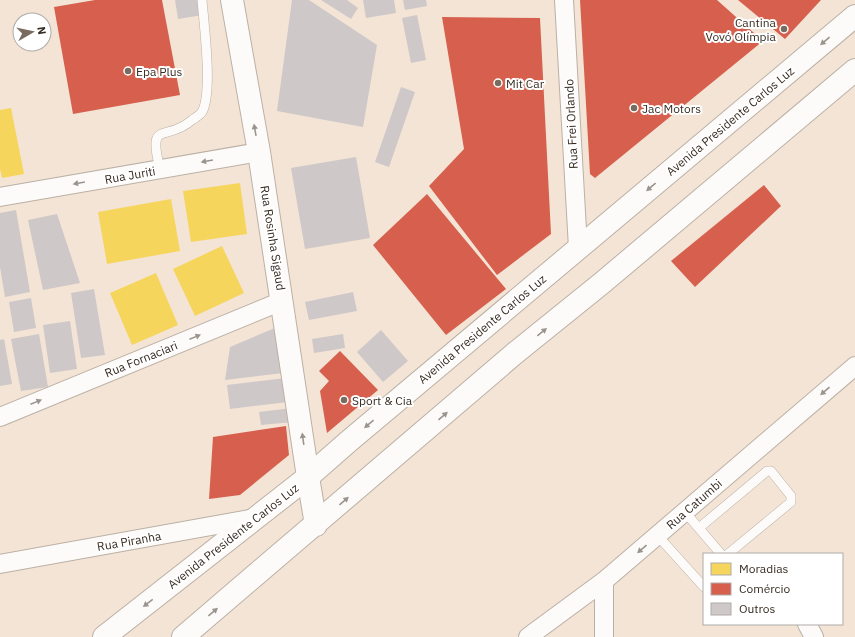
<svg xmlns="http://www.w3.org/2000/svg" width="855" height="637" font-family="'IBM Plex Sans',sans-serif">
	<rect width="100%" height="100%" fill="#f3e4d6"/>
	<path fill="#f6d55c" d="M11,108l13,66 -22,4 -2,-9v-59z
		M240,183l7,51 -56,8 -8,-51z
		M171,199l9,52 -73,13 -9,-52z
		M222,246l22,47 -49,23 -22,-47z
		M156,273l22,52 -46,20 -22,-52z"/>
	<path fill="#d6604d" d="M95,0h67l18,95 -107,19 -19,-107z
		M580,0h137l46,41 -168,137 -5,-4z
		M738,0h83l-36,39z
		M442,17l98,1 11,216 -54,41 -68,-89 35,-37z
		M764,185l17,21 -86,81 -24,-26z
		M427,194l79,95 -60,46 -73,-90z
		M340,351l38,39 -51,43 -7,-42 9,-10 -10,-10z
		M286,426l3,29 -49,40 -31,4 4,-62z"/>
	<path fill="#cfc8c8" d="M175,0h25l3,15 -25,4z
		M292,0h17l68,45 -14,82 -86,-16z
		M321,0h26l11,8 -7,11z
		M363,0h31l2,13 -30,5z
		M403,0h23l1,6 -22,4z
		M417,15l9,45 -15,3 -9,-45z
		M401,87l14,5 -26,75 -14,-5z
		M356,157l14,81 -65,11 -14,-81z
		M16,210l14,82 -25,5 -5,-30v-54z
		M57,214l23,69 -37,7 -15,-70z
		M94,289l11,66 -24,3 -10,-65z
		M353,292l4,19 -48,9 -4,-18z
		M31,298l5,30 -22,4 -5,-30z
		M70,321l7,48 -27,4 -7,-48z
		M277,327l6,46 -58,7 5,-33z
		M381,330l27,31 -25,21 -26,-30z
		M39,334l9,53 -27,4 -10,-52z
		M343,334l2,14 -31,5 -2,-14z
		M4,339l8,45 -12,2v-46z
		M286,378l2,24 -58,7 -3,-24z
		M292,408l1,14 -32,3 -2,-13z"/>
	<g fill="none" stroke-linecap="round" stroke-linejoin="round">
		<g stroke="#bbb0a5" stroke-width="10">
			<path id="service" d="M160,169c-13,-51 6,-26 32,-49 3,-2 8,-5 10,-8 11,-20 2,-87 0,-112
				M685,512l36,42
				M699,528l68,-57h4l20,25v6l-63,52
				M657,535l47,52"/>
		</g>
		<g stroke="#bbb0a5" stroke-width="20">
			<path id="minor" d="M564,0l14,248
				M0,197l259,-45
				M0,417l282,-116
				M0,564l255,-46
				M604,581v56
				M807,624l7,13
				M528,637l76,-56 251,-215"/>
		</g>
		<g stroke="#bbb0a5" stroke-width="24">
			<path id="tertiary" d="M232,0l27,152 49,325"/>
		</g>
		<g stroke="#bbb0a5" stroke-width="24">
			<path id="primary" d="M308,477l8,48
				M104,637l204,-160 41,-36 506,-425
				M183,637l331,-283 88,-71 253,-213"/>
		</g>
		<use href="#service" stroke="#fdfbf9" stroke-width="9"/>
		<use href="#minor" stroke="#fdfbf9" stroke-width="18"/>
		<use href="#tertiary" stroke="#fdfbf9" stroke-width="22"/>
		<use href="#primary" stroke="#fdfbf9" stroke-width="22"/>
	</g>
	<defs><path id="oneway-solid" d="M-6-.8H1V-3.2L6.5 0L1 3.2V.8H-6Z"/></defs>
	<g fill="#9a948e">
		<use href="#oneway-solid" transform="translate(825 41) rotate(140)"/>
		<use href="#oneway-solid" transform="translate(255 130) rotate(-100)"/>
		<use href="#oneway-solid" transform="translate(207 161) rotate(170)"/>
		<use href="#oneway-solid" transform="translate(79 183) rotate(170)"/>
		<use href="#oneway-solid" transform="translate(651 187) rotate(140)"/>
		<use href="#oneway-solid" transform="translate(542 332) rotate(-39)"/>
		<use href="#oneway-solid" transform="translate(195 337) rotate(-22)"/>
		<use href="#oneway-solid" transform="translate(825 391) rotate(139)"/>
		<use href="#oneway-solid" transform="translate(36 402) rotate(-22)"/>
		<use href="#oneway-solid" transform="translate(443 416) rotate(-41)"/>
		<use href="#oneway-solid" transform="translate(369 424) rotate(140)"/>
		<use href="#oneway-solid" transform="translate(303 439) rotate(-98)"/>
		<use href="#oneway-solid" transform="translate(344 501) rotate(-41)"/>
		<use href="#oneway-solid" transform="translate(642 549) rotate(139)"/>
		<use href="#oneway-solid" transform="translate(148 603) rotate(142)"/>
		<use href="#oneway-solid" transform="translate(213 612) rotate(-40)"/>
	</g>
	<g fill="#786c61" stroke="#fff" stroke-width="1.5">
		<circle cx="784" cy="29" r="4"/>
		<circle cx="128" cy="71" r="4"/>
		<circle cx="498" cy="83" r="4"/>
		<circle cx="634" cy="108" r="4"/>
		<circle cx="344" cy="400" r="4"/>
	</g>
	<g text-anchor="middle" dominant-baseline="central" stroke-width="4" stroke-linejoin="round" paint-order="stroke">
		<g font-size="12" fill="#362c22" stroke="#fff" text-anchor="start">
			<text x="776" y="22" text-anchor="end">Cantina<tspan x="776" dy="14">Vovó Olímpia</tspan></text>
			<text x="136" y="71">Epa Plus</text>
			<text x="506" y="83">Mit Car</text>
			<text x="642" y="108">Jac Motors</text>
			<text x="352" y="400">Sport &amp; Cia</text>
		</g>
		<g font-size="12" fill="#362c22" stroke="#fff">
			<text transform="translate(730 121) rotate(-40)">Avenida Presidente Carlos Luz</text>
			<text transform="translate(571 124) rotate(-93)">Rua Frei Orlando</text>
			<text transform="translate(130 175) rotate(-10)">Rua Juriti</text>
			<text transform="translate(273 238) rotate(81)">Rua Rosinha Sigaud</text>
			<text transform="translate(482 329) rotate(-40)">Avenida Presidente Carlos Luz</text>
			<text transform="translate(141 359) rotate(-22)">Rua Fornaciari</text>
			<text transform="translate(694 504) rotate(-41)">Rua Catumbi</text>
			<text transform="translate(233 536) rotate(-38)">Avenida Presidente Carlos Luz</text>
			<text transform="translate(129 541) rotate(-10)">Rua Piranha</text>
		</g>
	</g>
	<rect x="703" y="553" width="140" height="72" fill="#ffffff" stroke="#afaba7"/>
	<rect x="711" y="563" width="20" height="12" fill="#f6d55c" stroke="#afaba7"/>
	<text x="739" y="573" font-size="12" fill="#362c22">Moradias</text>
	<rect x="711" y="583" width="20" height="12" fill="#d6604d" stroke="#afaba7"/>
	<text x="739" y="593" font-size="12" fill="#362c22">Comércio</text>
	<rect x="711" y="603" width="20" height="12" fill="#cfc8c8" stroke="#afaba7"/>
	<text x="739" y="613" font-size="12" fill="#362c22">Outros</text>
	<g transform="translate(32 32) rotate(81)"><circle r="19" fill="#ffffff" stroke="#afaba7"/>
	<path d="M0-3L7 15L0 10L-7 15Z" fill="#786c61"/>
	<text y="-6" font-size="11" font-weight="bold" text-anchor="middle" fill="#362c22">N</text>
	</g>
</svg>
